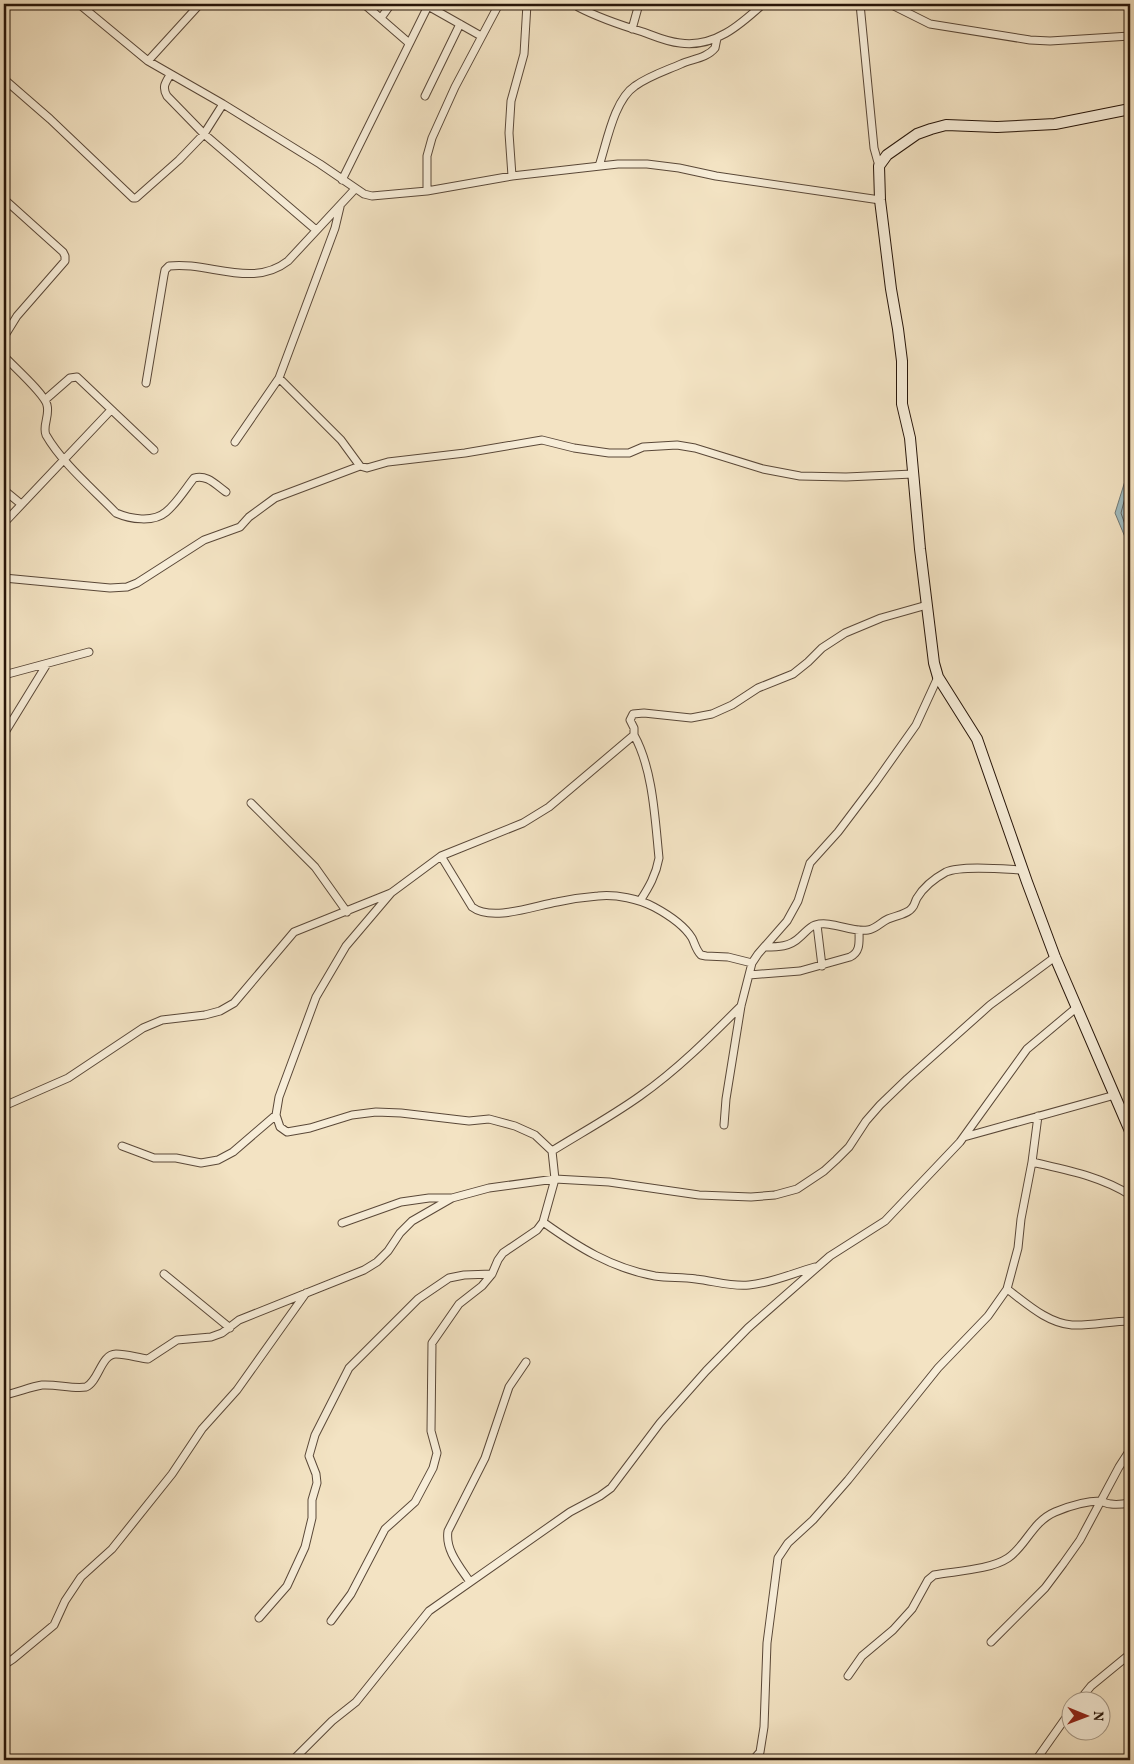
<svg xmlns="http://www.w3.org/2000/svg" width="1134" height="1764" font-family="Vollkorn,serif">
	<rect width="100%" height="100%" fill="#f3e3c3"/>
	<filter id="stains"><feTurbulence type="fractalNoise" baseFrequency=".004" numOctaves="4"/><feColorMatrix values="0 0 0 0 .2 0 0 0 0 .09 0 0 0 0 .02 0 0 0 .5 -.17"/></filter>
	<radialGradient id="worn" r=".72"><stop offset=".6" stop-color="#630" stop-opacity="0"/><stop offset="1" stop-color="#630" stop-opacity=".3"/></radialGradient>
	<path fill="#a0bbbe" stroke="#707976" d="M1130,465v84l-15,-36z"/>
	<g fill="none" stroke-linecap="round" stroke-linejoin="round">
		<path stroke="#646864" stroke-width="1" d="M1130,479l-9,34 9,26"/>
		<g stroke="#5a4838" stroke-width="9">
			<path id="street" d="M79,4l69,57 75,43 97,60 44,30 8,2 55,-5 85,-15 106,-12h29l32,4 37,8 164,24
				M364,4l45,39
				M860,4l14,144 5,18
				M890,4l40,20 100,16 20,1 80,-5
				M428,6l53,30
				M578,7c21,11 42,18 65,25 11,4 24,10 37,11 34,5 60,-18 83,-39
				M381,18l10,-14
				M632,29l7,-25
				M148,61l52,-57
				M170,75c-5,8 -8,12 -3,21l37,38 112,96
				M4,79l46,40 83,79h3l43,-38 25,-26 19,-30
				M425,96l35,-72
				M599,166c8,-24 15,-66 36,-80 14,-10 30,-15 46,-22 11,-5 26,-6 34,-16l2,-10
				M512,176l-3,-43 2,-32 13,-47 3,-50
				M342,180l87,-176
				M427,191v-35l5,-18 23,-51 44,-83
				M4,199l59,53 2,4v5l-48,55 -13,21
				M4,356c9,10 41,38 43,49 3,11 -5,21 -1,30 16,28 47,54 70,78 14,6 37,10 50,-1 11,-9 20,-24 28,-34 13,-4 22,7 32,14
				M279,378l62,62 19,26
				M146,383l18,-108 1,-5 4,-4c39,-5 83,23 119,-5l67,-72
				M46,399l24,-21 7,-1 77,73
				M235,442l44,-64 46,-123 10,-27 5,-21
				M4,490l17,14
				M4,523l107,-113
				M4,578l106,10 17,-1 10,-4 67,-43 36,-13 9,-10 26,-19 85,-32 7,2 21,-6 77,-9 77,-13 32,8 35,5h20l14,-6 34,-2 18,3 68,21 37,7 46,1 67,-3
				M4,675l85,-23
				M4,734l43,-70
				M634,735c19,34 21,84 25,123 -3,17 -10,29 -19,43
				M251,803l64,64 32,45
				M441,856l31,51c20,15 62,-1 85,-5 14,-3 28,-5 41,-6 18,-2 41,3 56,11 13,7 30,18 38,31 3,6 4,12 9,17l5,1 22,1 24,6
				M817,925l5,41
				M765,947c13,0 25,0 35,-10 5,-4 9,-10 15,-12 17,-5 36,8 53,5 8,-1 13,-8 20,-11 7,-3 20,-5 24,-11 3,-3 3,-7 5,-10 6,-10 18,-20 29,-26 15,-7 58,-3 76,-2
				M749,975l51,-4 50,-14c11,-5 9,-16 9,-27
				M4,1106l64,-28 75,-50 19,-8 43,-5 15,-4 14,-8 60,-71 97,-39 50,-37 82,-33 26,-16 85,-72v-7l-4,-8 3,-6 11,-1 47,5 21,-4 20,-9 26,-17 35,-14 15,-12 14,-14 23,-15 36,-15 46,-13
				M724,1125l2,-26 15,-93 11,-43 6,-9 29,-33 11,-20 12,-38 28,-31 37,-49 41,-58 22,-48
				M964,1137l151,-42
				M122,1146l32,12h22l25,5 17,-3 15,-8 43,-37
				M552,1151c29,-18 60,-35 88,-55 37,-26 69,-58 101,-90
				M1032,1162c34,8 68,14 98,33
				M543,1222c35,25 68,46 112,54 14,2 27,1 41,3 18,2 36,8 53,6 23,-2 44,-12 66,-18
				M342,1223l59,-21 28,-4h23
				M164,1274l66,54
				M1007,1289c19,14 40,34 65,36 19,1 39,-4 58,-4
				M4,1395c13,-2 25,-8 38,-10 15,-1 30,4 44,2 13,-6 15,-33 30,-33 11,0 22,4 32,5l29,-19 34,-3 11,-4 17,-13 125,-50 13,-8 11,-11 12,-18 12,-12 40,-23 37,-10 66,-9 54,3 90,13 52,2 24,-2 22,-6 27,-18 12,-11 13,-13 17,-26 14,-16 27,-26 83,-74 65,-48
				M470,1582c-10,-15 -25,-32 -22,-51l37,-73 24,-71 17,-25
				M259,1618l28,-32 18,-39 7,-29v-18l5,-17 -1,-9 -7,-18 6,-21 34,-67 69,-69 31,-21 15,-3 28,-1
				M331,1621l20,-27 34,-65 30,-27 18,-34 4,-15 -6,-22 1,-88 27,-39 23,-18 10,-12 6,-14 5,-7 34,-23 6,-8 12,-43 -3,-28 -17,-16 -20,-9 -26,-7 -20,2 -68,-8 -25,-1 -24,3 -42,13 -23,4 -7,-5 -4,-12 3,-18 37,-100 30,-51 45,-53
				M991,1642l54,-54 18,-24 17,-24 39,-73 11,-17
				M4,1665l9,-6 41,-34 11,-24 16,-24 31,-28 60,-75 30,-45 35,-39 69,-97
				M848,1676l14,-20 31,-26 19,-21 16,-29 6,-5c21,-4 56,-5 74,-17 18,-12 24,-36 47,-46 12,-5 31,-11 45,-11 4,1 7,3 11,3 6,1 13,0 19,-1
				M1078,1702l13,-16 39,-32
				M293,1760l39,-39 24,-19 73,-91 141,-99 30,-16 11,-8 49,-65 46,-52 42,-43 82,-72 55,-35 75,-79 67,-93 49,-41
				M753,1760l7,-8 4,-25 3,-84 11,-85 10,-15 25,-23 35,-40 90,-112 50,-52 19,-27 11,-41 3,-29 11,-57 6,-46
				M1036,1760l36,-51"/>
		</g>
		<g stroke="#271509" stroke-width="12">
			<path id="secondary" d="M1130,109l-75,15 -58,3 -51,-2 -15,4 -14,5 -30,21 -8,11 1,34 11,89 7,40 4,32v43l8,34 10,111 14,114 4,14 39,62 50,143 28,75 75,174"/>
		</g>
		<use href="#street" stroke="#f7edd8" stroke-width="7"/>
		<use href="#secondary" stroke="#f7edd8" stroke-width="10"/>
	</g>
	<rect width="1134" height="1764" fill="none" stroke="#f3e3c3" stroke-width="20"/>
	<rect x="5" y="5" width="1124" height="1754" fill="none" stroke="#271509" stroke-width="2.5"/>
	<rect x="10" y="10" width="1114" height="1744" fill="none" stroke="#271509"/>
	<g transform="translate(1086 1716) rotate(91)"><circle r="24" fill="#f7edd8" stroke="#a49785"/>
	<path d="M0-4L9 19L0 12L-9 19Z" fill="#8f2418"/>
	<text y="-8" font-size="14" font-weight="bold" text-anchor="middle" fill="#271509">N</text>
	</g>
	<rect width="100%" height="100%" filter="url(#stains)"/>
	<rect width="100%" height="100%" fill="url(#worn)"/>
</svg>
